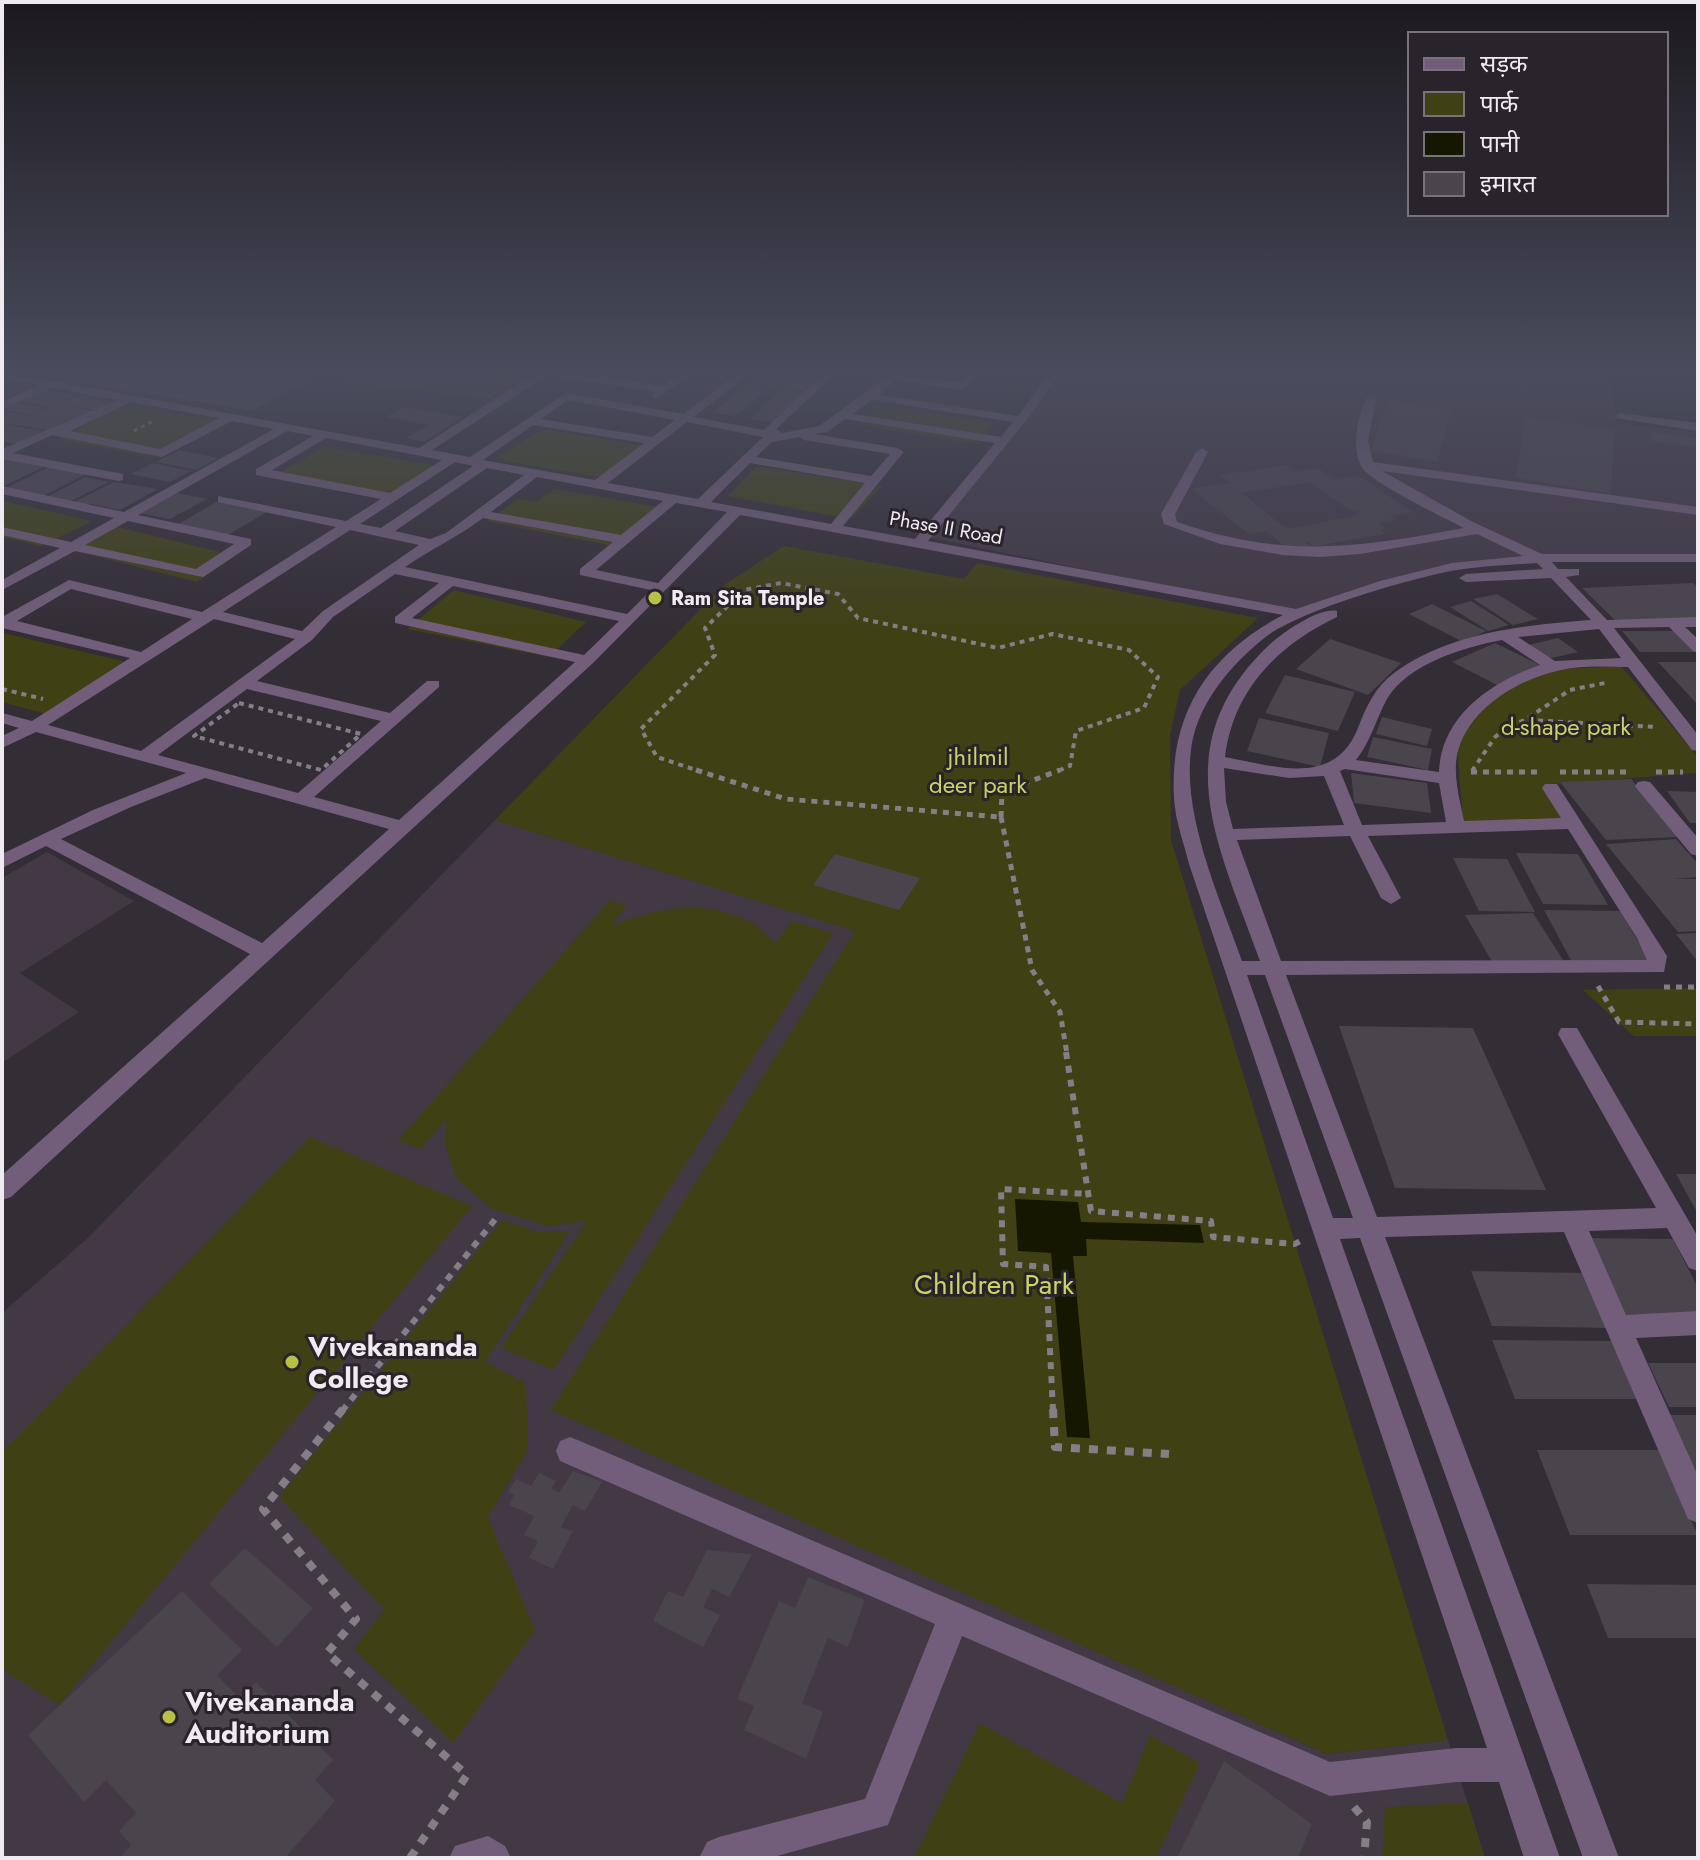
<svg xmlns="http://www.w3.org/2000/svg" width="1700" height="1860" font-family="Jost,'Noto Sans Devanagari',sans-serif">
	<rect width="100%" height="100%" fill="#332d36"/>
	<path fill="#423945" d="M1065,370h545l6,53 82,9v126l-105,-1 -160,11 -135,45 -371,-76z
		M495,820l361,111 -304,479 775,344 121,-14 37,118h-1483v-545l87,-76z
		M47,852l87,49 -114,72 59,39 -77,51v-185z"/>
	<path fill="#3f4114" d="M351,370h181l-42,29 -158,-18z
		M124,405l106,17 -72,36 -101,-19z
		M877,406l117,16 -15,22 -122,-19z
		M544,429l110,19 -43,31 -117,-20z
		M324,447l114,19 -54,33 -113,-21z
		M757,466l125,20 -31,33 -124,-23z
		M554,489l104,18 -45,39 -126,-25 31,-22 18,3z
		M2,501l90,20 -51,25 -39,-9z
		M118,527l118,29 -39,26 -125,-32z
		M784,546l180,33 13,-16 281,55 -78,72 -10,45 1,105 277,900 -121,14 -776,-344 304,-479 -360,-111 229,-235z
		M454,590l132,32 -37,35 -142,-28z
		M3,633l132,31 -81,52 -52,-14z
		M1621,666l77,91v16l-145,11 21,39 -111,-1 -7,-89 57,-50 29,-13z
		M610,900l17,5 -16,20c43,-16 91,-26 136,-5 10,5 20,16 29,23l16,-22 41,12 -279,437 -53,-22 86,-127 -39,5 -56,-17 -35,-30 -12,-35 2,-25 -26,30 -23,-9z
		M1698,988v48h-64l-51,-46z
		M310,1137l162,69 -413,499 -57,-36v-217z
		M502,1220l37,12 31,-1 -85,131 41,21 2,67 -40,67 47,113 -82,113 -99,-94 30,-40 -105,-112z
		M980,1723l142,80 28,-68 50,28 -44,95h-353l112,-2z
		M1468,1803l17,55h-103l3,-51z"/>
	<path fill="#161700" d="M1015,1199l63,3 3,20 119,3 4,18 -118,-4 1,17h-14l17,182 -23,-1 -16,-184 -33,-2z"/>
	<path fill="#4a444d" fill-rule="evenodd" d="M84,370h246l-78,40 -191,-30z
		M761,373l52,9 -11,8 -52,-8z
		M748,384l21,4 -34,28 -22,-3z
		M783,389l24,4 -33,29 -24,-3z
		M46,390l29,5 -22,11 25,-10 38,7 -17,7 -31,-4 28,6 -41,19 -44,-7 -9,4v-17l25,5 -13,7 37,-16 -31,-6z
		M1389,401l62,9 -14,52 -67,-11z
		M17,403l27,5 -13,7 -29,-6z
		M403,407l60,10 -39,25 -18,-4 22,-13 -42,-8z
		M1526,417l88,13 -3,64 -96,-16z
		M10,425l36,7 -28,13 -16,-4v-12z
		M1651,432l47,6v10l-46,-7z
		M179,450l39,8 -22,12 -40,-8z
		M2,458l43,8 -43,21z
		M153,463l38,8 -21,11 -39,-8z
		M1286,465l9,7 23,-4 17,12 24,-4 54,36 -23,4 6,4 -18,3 9,6 -7,1 5,4 -70,12 -13,-6 11,8 -21,4 -26,-21 -17,3 -58,-45 39,-6 -10,-8zM1310,482l39,28 10,2 -5,1 3,2 -63,13 -11,-2 -41,-33z
		M49,467l37,7 -43,22 -37,-8z
		M85,477l24,5 -40,20 -22,-5z
		M114,482l44,7 -38,21 -29,-6 -5,2 -16,-2z
		M177,493l30,6 -37,20 -30,-6z
		M218,501l49,11 -43,25 -49,-11z
		M1693,583l5,4v31l-81,4 -35,-34z
		M1497,594l41,25 -25,6 -40,-26z
		M1471,601l38,24 -21,6 -38,-24z
		M1432,604l54,27 -23,11 -54,-28z
		M1622,631h55l20,21h-57z
		M1558,638l20,14 -31,7 -19,-14z
		M1330,639l71,24 -33,32 -72,-26z
		M1495,643l45,22 -43,20 -45,-23z
		M1658,662h40v43z
		M1285,675l70,17 -17,39 -73,-18z
		M1382,717l50,12 -5,17 -51,-12z
		M1259,718l70,15 -9,34 -73,-16z
		M1373,737l59,12 -4,21 -61,-13z
		M1351,773l76,10 4,30 -77,-10z
		M1631,779l48,58 -73,3 -46,-58z
		M1667,791l31,1v31h-8z
		M1676,839l22,25v13l-24,2h24v52l-20,1 -72,-88z
		M1516,853l62,1 30,51 -65,-1z
		M835,854l85,24 -21,32 -86,-25z
		M1453,858l54,1 28,53 -56,-1z
		M1544,910l76,1 32,53 -80,-2z
		M1533,913l32,50 -71,2 -29,-50z
		M1698,933v29l-22,-28z
		M1339,1026l134,2 73,162 -151,-2z
		M1676,1174h22v40z
		M1585,1238l88,1 25,49v32l-76,-2z
		M1471,1271l113,2 25,55 -117,-2z
		M1492,1340l122,1 27,58h-126z
		M1648,1363h50v44h-29z
		M1668,1415h30v62z
		M1537,1450h122l39,85h-128z
		M573,1471l29,11 -17,29 -12,-6 -12,22 12,4 -20,38 -24,-11 9,-17 -14,-6 10,-19 -25,-11 5,-10 -6,-3 8,-13 15,7 8,-13 17,8 -5,8 8,4z
		M245,1548l68,60 -36,39 -68,-63z
		M707,1550l45,4 -23,43 -17,-8 -9,18 17,8 -17,32 -50,-26 15,-30 15,6z
		M808,1577l57,23 -17,47 -20,-9 -26,65 21,9 -17,47 -62,-29 10,-24 -17,-7 42,-98 16,7z
		M1587,1584l111,1v53h-90z
		M182,1591l60,59 -25,25 23,24 16,-17 77,78 -18,20 20,21 -50,57h-162l-2,-2 10,-11 -12,-14 17,-18 -30,-33 -22,22 -56,-67z
		M1224,1761l88,63 -14,34h-121z"/>
	<g fill="none" stroke-linecap="round" stroke-linejoin="round">
		<path stroke="#847f87" stroke-width="3" stroke-dasharray="4 4" stroke-linecap="butt" d="M134,431l19,-10"/>
		<path stroke="#847f87" stroke-width="4" stroke-dasharray="5 5" stroke-linecap="butt" d="M2,689l41,10
			M239,703l122,31 -40,36 -127,-34z
			M1528,720l129,7
			M1472,771l23,-34 16,-12 14,-5 45,-30 35,-7
			M702,772l-45,-15 -16,-28 74,-74 -10,-27 39,-38 37,-7 57,11 20,24 140,30 54,-14 77,16 29,27 -14,31 -68,23 -6,35 -15,6"/>
		<path stroke="#847f87" stroke-width="5" stroke-dasharray="6 6" stroke-linecap="butt" d="M696,770l90,29 215,18
			M1471,772h71
			M1560,772h70
			M1656,772h27
			M1001,817l31,153 28,42 7,42
			M1001,817l1,-25 58,-22
			M1598,986l21,36 79,2
			M1664,987h34"/>
		<path stroke="#847f87" stroke-width="6" stroke-dasharray="7 7" stroke-linecap="butt" d="M1066,1052l25,159 120,10 2,16 82,7 7,-4
			M342,1411l155,-194
			M1053,1411l-7,-144 -43,-3 -2,-75 88,5"/>
		<path stroke="#847f87" stroke-width="8" stroke-dasharray="9 9" stroke-linecap="butt" d="M343,1409l-80,100 93,110 -29,34 140,122 -57,83
			M1053,1409l2,38 114,7
			M1354,1807l13,15 -3,36"/>
		<path fill="#725e7a" fill-rule="evenodd" d="M540,370h22l101,16 23,-16h12l-41,29 -6,-3 5,-4 -108,-17 -116,75 38,7 96,-64 117,21 59,-44h12l-60,47 70,13 63,-60h12l-63,59 6,4 37,-7 65,-47 -44,-9h29l91,13 10,-13h11l-18,20 -68,-10 -15,15 138,21 33,-46h11l-37,52 -97,119 368,68 84,-28 72,-18 71,-7 -46,-22 -117,20 -40,3 -37,-2 -63,-11 -56,-20 -3,-10 35,-62 6,-4 6,4 -33,62 2,8c107,37 179,26 287,6 -19,-10 -95,-46 -103,-62 -10,-19 -3,-50 5,-68l10,2 -8,40 5,22 325,45v8l-316,-44 91,51 69,32h156v8h-146l6,7h21v6l-13,2 41,43 91,-3v10h-13l13,12v14l-5,-2 -24,-24 -55,1 84,107v16l-6,-1 -64,-83c-22,0 -45,-2 -67,3 -43,9 -94,39 -104,85 -4,22 3,45 7,66l97,-3 -19,-30 3,-4h12l110,172 -3,16 -378,3 91,242 279,-9 -98,-174 3,-6h16l121,209v34l-9,-3 -22,-40 -78,3 37,84 72,-4v24l-62,3 62,138v47l-10,-4 -124,-287 -179,5 234,621h-36l-223,-620 -20,1 220,619h-36l-25,-76h-43l-126,14 -368,-160 -74,189 -118,33h-71l8,-16 12,-5 146,-38 70,-175 -375,-163 -4,-10 4,-10 10,-4 10,4 750,321 126,-14h31l-298,-884c-5,-21 -14,-44 -15,-66 -5,-85 35,-144 109,-183l-543,-100 -147,148 -582,534 -9,3v-25l248,-221 -204,-108 -44,22v-14l91,-44 93,-37 -150,-41 -34,16v-12l17,-8 -17,-5v-10l30,8 98,-63 -128,-30v-11l67,-37 133,32 134,-85 -118,-25v-6l128,25 35,-22 -125,-24v-6l57,-33 -26,-5 -149,84 113,24v6l-48,32 -128,-26 -73,39v-10l58,-32 -58,-13v-8l69,15 43,-24 -112,-24v-8l122,26 150,-83 -42,-8 -70,36 -110,-22 -39,18 110,21v6l-4,1 -117,-22v-10l116,-49 -66,-12 -50,21v-7l37,-17 -37,-7v-6l417,76zM568,400l107,20 -23,17 -111,-18zM872,400h1l140,22 -12,15 -148,-23zM131,402l88,16 -59,31 -90,-18zM845,419l150,24 -80,96 -72,-13 61,-74 -6,-4 -84,-14 13,-2zM687,422l76,15 -65,62 -90,-16zM533,425l111,18 -49,37 -112,-20zM799,437l5,3 86,14 -19,22 -115,-19 16,-15zM326,438l116,22 -52,33 -118,-23zM455,462l18,4 -92,62 -21,-4zM750,463l115,20 -34,41 -120,-22zM487,468l37,7 -78,58 -16,6 -35,-8zM537,477l126,24 -42,34 -130,-23zM676,503l51,9 -69,71 -62,-13zM483,518l130,24 -33,27v6l71,15 -24,24 -222,-47c26,-18 53,-30 78,-49zM128,521l106,23 -38,25 -111,-24zM350,530l69,15 -96,66 -21,20 -79,-19zM1537,563l6,6 -77,5 -7,4 7,4 85,-4 40,42c-66,5 -142,12 -197,53 -19,14 -28,34 -36,55 -24,60 -83,38 -133,29 8,-67 53,-112 112,-140v-6c-18,-4 -55,22 -69,35 -105,101 -49,200 -8,315h-18c-23,-65 -62,-149 -50,-218 8,-42 39,-78 71,-104 34,-28 143,-59 188,-68 28,-5 57,-6 86,-8zM395,574l44,9 -44,34v6l180,39 -176,158 -85,-23 125,-110v-6h-12l-37,32 -133,-32 55,-41 21,-23zM453,586l166,35 -35,34 -172,-37zM71,589l121,30 -51,33 -124,-31zM214,619l81,20 -154,112 -93,-26zM1599,629l22,29 -66,3 -37,-24zM1502,640l38,25c-49,17 -99,51 -101,107l-83,-12c15,-19 20,-41 31,-61 20,-35 78,-52 115,-59zM247,689l134,32 -83,72 -140,-38zM1224,768l65,10 35,-2 20,49 -111,4 -7,-27zM1345,769l94,14 7,39 -84,3 -22,-54zM205,778l184,51 -127,114 -201,-104 70,-32zM1568,829l69,109 10,22 -366,1 -44,-121 113,-4 31,62 10,6 10,-6 -33,-62zM1247,975h18l88,243h-20z
			M1620,413l78,10v8l-82,-13 -2,-2z
			M1644,781l6,1 48,56v18l-7,-2 -53,-64 -3,-4 3,-4z
			M488,1836l17,10 6,12h-62l6,-12z"/>
	</g>
	<linearGradient id="sky" x2="0" y2="1"><stop stop-color="#1c191e"/><stop offset="0.59" stop-color="#4a4c5d"/><stop offset="1" stop-color="#4a4c5d" stop-opacity="0"/></linearGradient>
	<rect width="1700" height="631" fill="url(#sky)"/>
	<g fill="#bac045" stroke="#29232c" stroke-width="3">
		<circle cx="655" cy="598" r="8"/>
		<circle cx="292" cy="1362" r="8"/>
		<circle cx="169" cy="1717" r="8"/>
	</g>
	<g text-anchor="middle" dominant-baseline="central" stroke-width="6" stroke-linejoin="round" paint-order="stroke">
		<g font-size="20" fill="#efebf0" stroke="#29232c">
			<text transform="translate(946 528) rotate(10)">Phase II Road</text>
		</g>
		<g font-size="20" font-weight="bold" fill="#efebf0" stroke="#29232c" text-anchor="start">
			<text x="671" y="598">Ram Sita Temple</text>
		</g>
		<g font-size="24" fill="#cdd361" stroke="#29232c">
			<text x="1566" y="726">d-shape park</text>
			<text x="978" y="756">jhilmil<tspan x="978" dy="28">deer park</tspan></text>
		</g>
		<g font-size="28" fill="#cdd361" stroke="#29232c">
			<text x="994" y="1284">Children Park</text>
		</g>
		<g font-size="28" font-weight="bold" fill="#efebf0" stroke="#29232c" text-anchor="start">
			<text x="308" y="1346">Vivekananda<tspan x="308" dy="32">College</tspan></text>
			<text x="185" y="1701">Vivekananda<tspan x="185" dy="32">Auditorium</tspan></text>
		</g>
	</g>
	<rect width="1700" height="1860" fill="none" stroke="#efebf0" stroke-width="8"/>
	<rect x="1408" y="32" width="260" height="184" fill="#29232c" stroke="#78737a" stroke-width="2"/>
	<rect x="1424" y="58" width="40" height="12" fill="#725e7a" stroke="#78737a" stroke-width="2"/>
	<text x="1480" y="72" font-size="24" fill="#efebf0">सड़क</text>
	<rect x="1424" y="92" width="40" height="24" fill="#3f4114" stroke="#78737a" stroke-width="2"/>
	<text x="1480" y="112" font-size="24" fill="#efebf0">पार्क</text>
	<rect x="1424" y="132" width="40" height="24" fill="#161700" stroke="#78737a" stroke-width="2"/>
	<text x="1480" y="152" font-size="24" fill="#efebf0">पानी</text>
	<rect x="1424" y="172" width="40" height="24" fill="#4a444d" stroke="#78737a" stroke-width="2"/>
	<text x="1480" y="192" font-size="24" fill="#efebf0">इमारत</text>
</svg>
